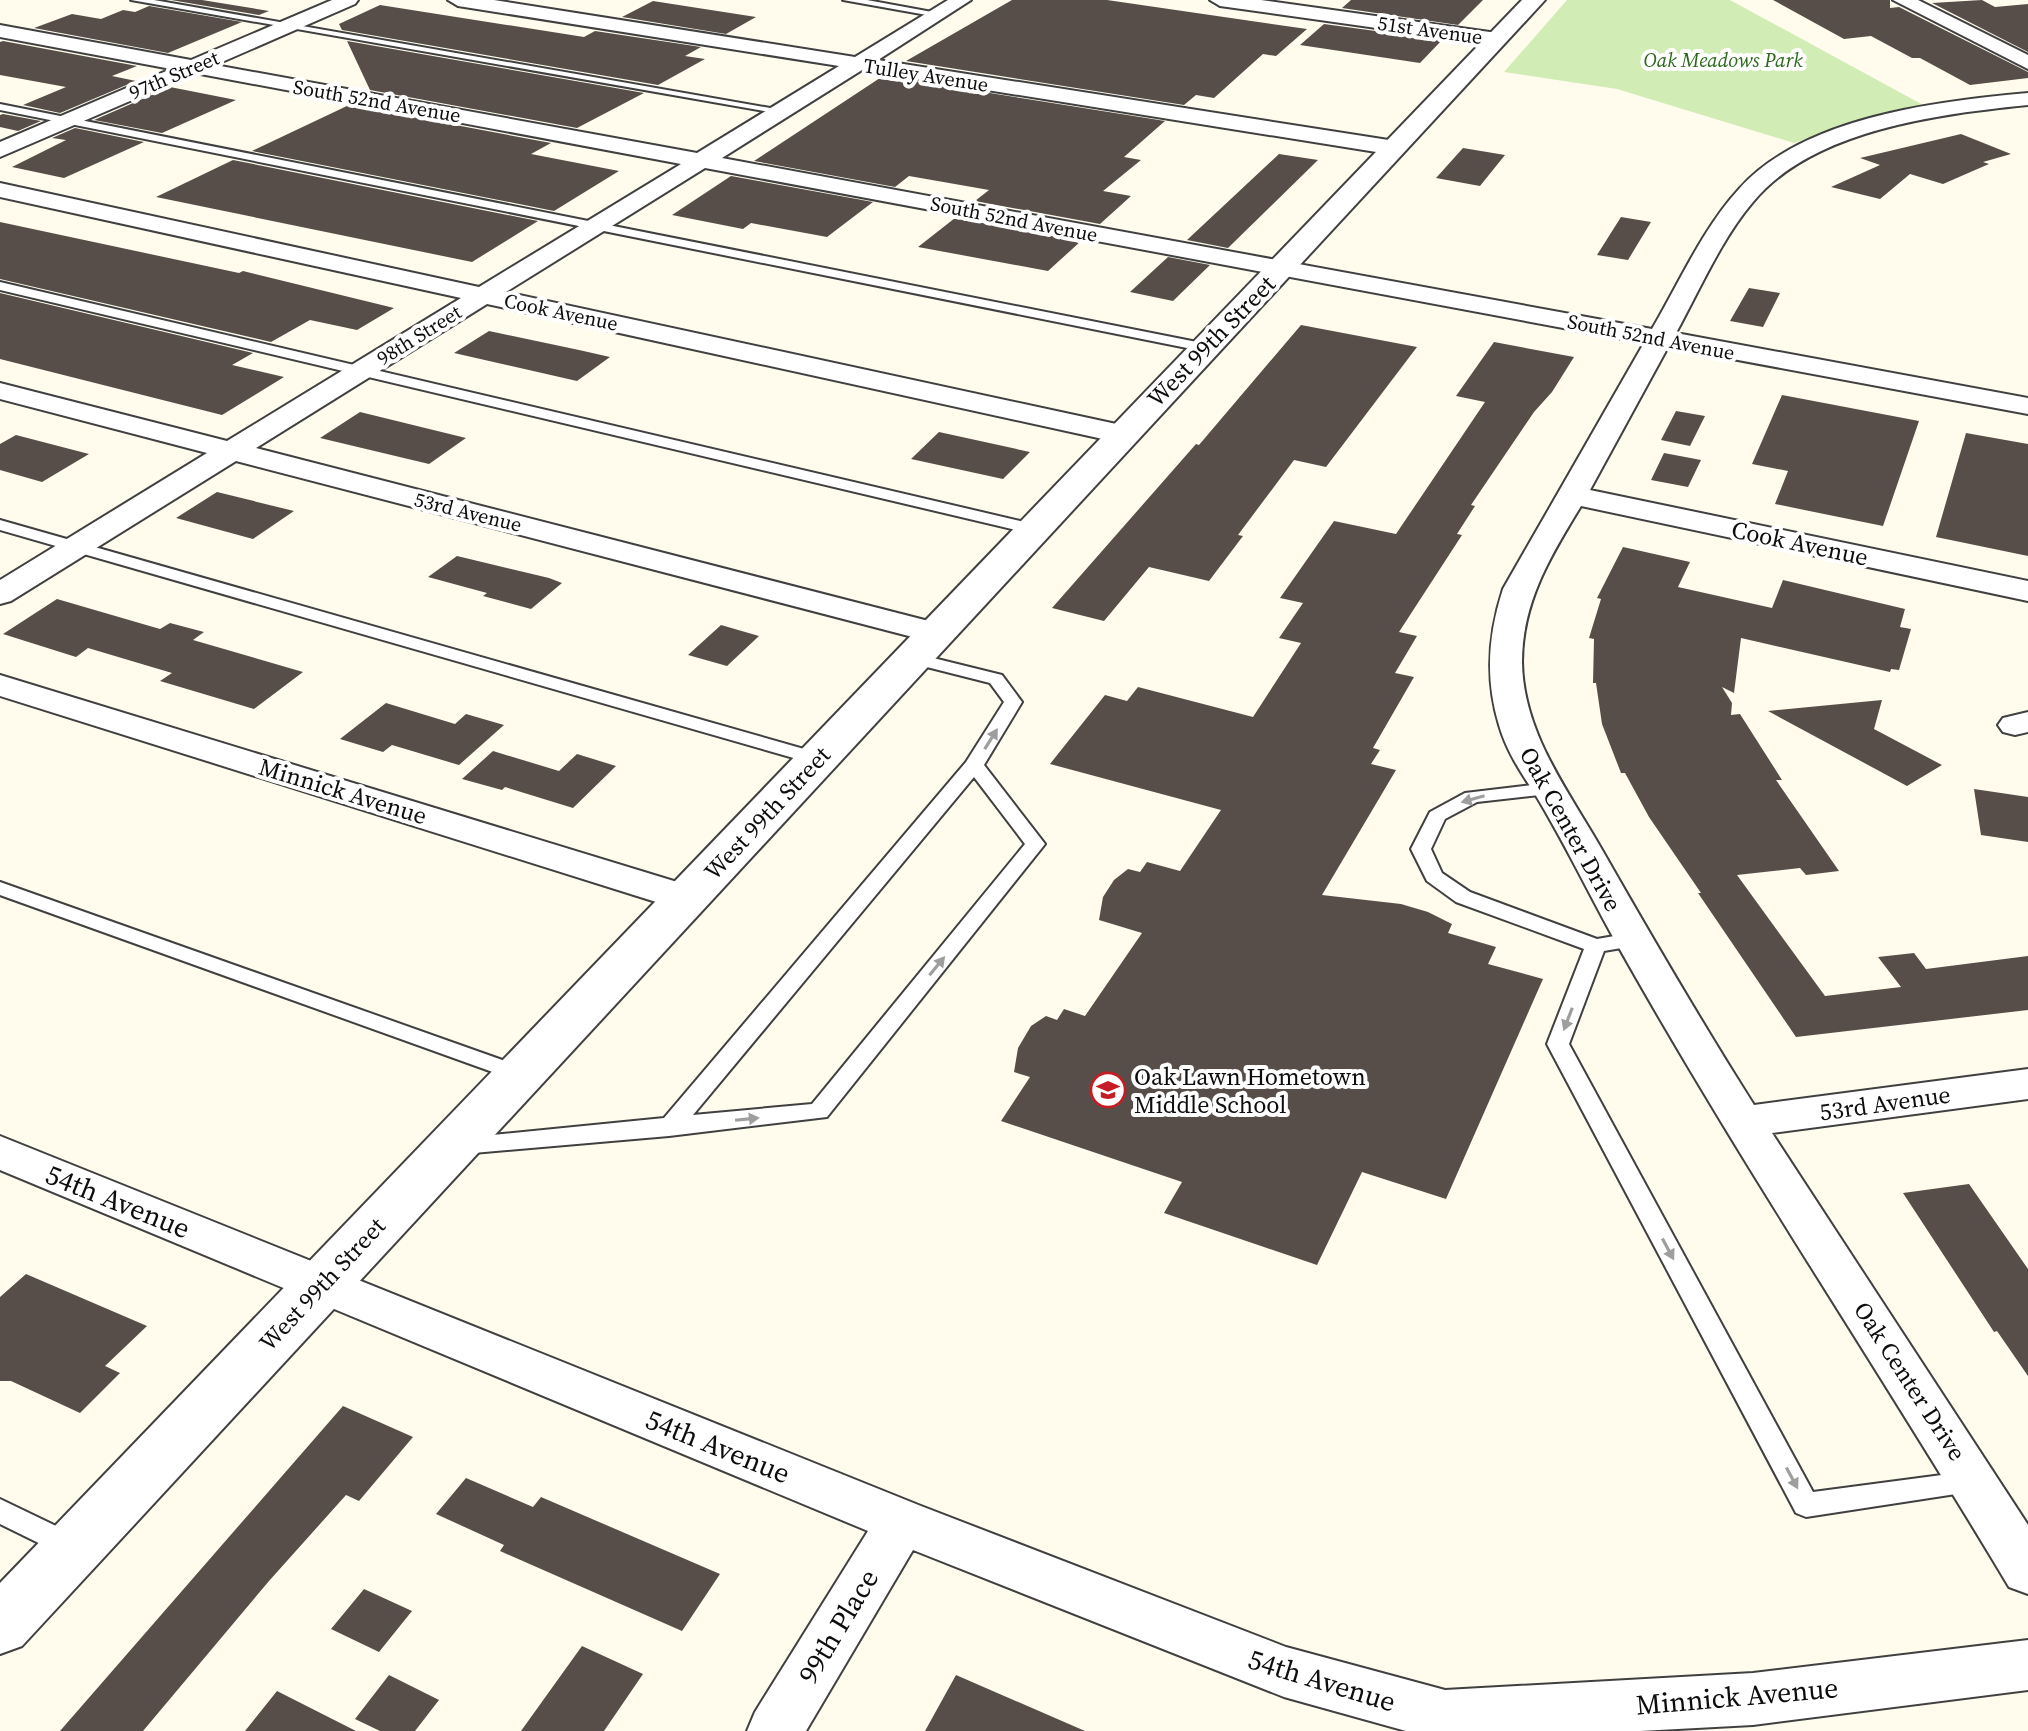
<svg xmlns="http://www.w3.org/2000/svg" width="2028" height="1731" font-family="'Source Serif 4',serif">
	<rect width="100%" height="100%" fill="#fffcee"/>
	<path fill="#d1ecb5" d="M1567,0h163l195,106 -88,23 -43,14 -177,-54 -113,-17z"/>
	<path fill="#574e49" d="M171,0h31l67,11 -10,4z
		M1012,0h95l200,29 -31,27 -13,-2 -49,44 -18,-3 -12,10 -278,-44z
		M1351,0h132l-25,25 -116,-17z
		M1773,0h117v8l9,-1 129,65v6l-58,7 -50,-27h-8l-41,-22 -27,3z
		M1982,0l13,7 33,-3v48l-96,-49z
		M653,1l45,7 58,9 -30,17 -104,-17z
		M380,5l204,32 11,-6 106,16 -16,9 20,3 -47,26 -316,-55 -3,-6z
		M149,6l93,16 -74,31 -134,-25 38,-14 29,5 22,-9 12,2z
		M1324,24l118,16 -22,23 -120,-18z
		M3,41l134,25 -25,10 24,5 -76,32 -37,-8 43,-18 -66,-12v-33z
		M347,41l297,52 -67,35 -207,-38z
		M883,76l282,45 -41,36 17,3 -38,31 28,5 -31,28 -125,-23 14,-11 -80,-14 -14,11 -141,-26z
		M170,87l66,13 -74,33 -68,-13z
		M349,105l202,38 -20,11 88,17 -65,40 -302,-60z
		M3,114l38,7 -23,10 -18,-4v-12z
		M75,128l69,14 -80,36 -52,-11 54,-27 -14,-2z
		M1961,134l50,20 -28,8 6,2 -46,20 -33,-10 -30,25 -49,-12 49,-22 -20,-7z
		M1463,148l42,7 -25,31 -44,-8z
		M1279,154l39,6 -90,88 -41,-8z
		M233,160l305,61 -66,41 -316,-65z
		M731,176l142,26 -46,35 -76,-14 -8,6 -71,-14z
		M1621,217l30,5 -23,38 -31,-5z
		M955,218l126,23 -33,30 -130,-24z
		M0,222l239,51 4,-2 151,37 -37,22 -47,-10 -39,22 -271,-63z
		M1168,257l42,8 -37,36 -43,-9z
		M1749,288l31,5 -17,34 -33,-6z
		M0,293l253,60 -21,12 52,12 -62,38 -222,-56z
		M1301,325l116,22 -91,120 -32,-7 -56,75 5,1 -34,45 -60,-14 -45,54 -52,-13 144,-164 3,1z
		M489,331l90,19 31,7 -33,24 -123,-28z
		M1494,342l80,15 -22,35 -18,20 -63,93 4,1 -18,28 5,1 -63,97 18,4 -22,37 19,4 -41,71 7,2 -9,14 25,6 -74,125 79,9 27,8 24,12 -4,9 48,14 -8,17 55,15 -97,220 -84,-27 -45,93 -153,-52 18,-31 -181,-61 29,-44 -16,-5 4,-24 13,-22 15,-10 11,4 7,-11 21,7 57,-83 -43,-13 4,-23 11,-17 14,-11 12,3 7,-10 33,9 41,-61 -171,-46 55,-69 22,6 11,-14 115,30 48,-74 -22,-5 24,-35 -23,-5 54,-77 62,13 89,-132 -29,-6z
		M1782,395l137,26 -36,105 -108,-22 13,-33 -36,-7z
		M1676,411l29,5 -15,30 -29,-6z
		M360,412l106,26 -37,26 -109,-26z
		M939,432l91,20 -27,27 -92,-20z
		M1966,433l62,11v112l-92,-19z
		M16,435l73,19 -47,28 -42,-12v-26z
		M1664,453l37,7 -13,27 -37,-7z
		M217,492l77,19 -41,28 -77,-21z
		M1623,547l67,15 -12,25 94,21 11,-28 122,29 -5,18 11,2 -12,41 -8,-1 -1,3 -149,-34 -7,55 -12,-6 10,16 -1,12 9,-1 42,66h-6l63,91 -33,4 -6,-7 -63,7 88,121 76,-9 -23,-30 36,-4 12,16 102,-13v54l-232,27 -98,-144h3l-52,-76 -24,-44h-4l-19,-49 -6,-41h-3l1,-44 -5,-1 12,-39 -4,-1z
		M457,556l92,22 13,5 -31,26 -48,-13 4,-3 -59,-16z
		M57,599l103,30 10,-6 34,9 -11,8 110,32 -49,37 -94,-28 12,-8 -84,-25 -12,9 -73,-23z
		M721,625l38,11 -32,30 -39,-11z
		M1882,700l-8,29 68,36 -35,21 -139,-75z
		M386,703l69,21 11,-10 38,11 -45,40 -67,-20 -9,7 -43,-13z
		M493,751l66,20 18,-17 39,12 -43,42 -68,-21 -3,3 -40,-11z
		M1974,789l54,8v45l-47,-7z
		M1969,1184l59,85v107l-31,-45 -3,1 -91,-139z
		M26,1274l121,52 -42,40 15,7 -40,40 -69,-32h-11v-84z
		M343,1406l70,31 -54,64 -13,-6 -77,86 -126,150h-83z
		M466,1478l67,29 8,-10 179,77 -38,57 -182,-80 4,-6 -68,-31z
		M364,1589l48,22 -33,41 -48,-23z
		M582,1646l61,28 -39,57h-83z
		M389,1675l50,25 -24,31h-35l-25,-12z
		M956,1675l129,56h-160z
		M277,1691l79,40h-111z"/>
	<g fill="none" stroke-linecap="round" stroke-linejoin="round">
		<g stroke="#404040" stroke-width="4">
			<path id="service" d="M131,0h23l633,111 -6,3z
				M843,0h24l76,14 -5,3z
				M0,104l1207,240 7,4 -7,4 -1207,-242z
				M0,282l1033,242 8,5 -8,5 -1033,-244z
				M0,520l825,235 2,4 -2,4h-14l-811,-233z
				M913,653l89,22 20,27 -38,63 61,79 -218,273 -158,19 -207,18 -8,-2 -4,-6 4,-6 8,-2 202,-20 302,-356 38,-60 -14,-19 -83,-21 -3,-4 3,-4zM974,777l51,67 -213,260 -119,11z
				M1550,783l10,6 -3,4 -80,9 -32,17 -14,30 11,24 28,19 127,47 35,-6 10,7 -3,5 -35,6 -35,93 244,448 159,-21 10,3 4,8 -4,8 -176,27 -10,-4 -249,-469 37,-95 -128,-47 -29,-21 -16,-32 19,-37 35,-19z
				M0,882l528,187 3,5 -3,5h-16l-512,-184z
				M0,1499l81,39 4,8 -4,8 -10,4 -10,-4 -61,-30z"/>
		</g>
		<g stroke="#404040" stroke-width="4">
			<path id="minor" d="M332,0h26l-3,4 -140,61 482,88 142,-87 -381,-60 -10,-6h46l361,57 93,-57h23l-93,60 517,81 11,7 -11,7 -533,-85 -140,88 930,171c27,-46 51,-101 87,-140 64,-72 198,-88 289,-96v12c-88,9 -215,24 -275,97 -31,36 -54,89 -77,131l352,65v16l-360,-67 -78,143 438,91v20l-447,-95c-30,49 -59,96 -59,156 1,73 49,132 83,193 48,84 97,168 149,250l274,-36v30l-256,34 256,392v69l-19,-7c-130,-218 -272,-428 -396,-650 -26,-47 -50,-97 -78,-143 -15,-23 -28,-42 -36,-69 -14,-46 -11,-90 4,-136l141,-246 -939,-175 -199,124 615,133 10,3 4,6 -4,6 -10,3 -634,-139 -231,144 692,178 4,7 -4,7 -12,3 -12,-3 -688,-179 -225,140 -11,3v-24l207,-127 -207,-54v-16l227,58 234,-143 -461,-101v-14l479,104 202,-123 -486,-91 -195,84v-15l171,-73 -171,-32v-12l191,35z
				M1210,0h51l236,33 10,6 -10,6 -277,-39z
				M1893,0h25l110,55v14z
				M0,675l700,214 5,9 -5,9 -14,3 -14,-3 -672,-211z
				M2028,712v20l-13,3 -12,-3 -5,-7 5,-7z
				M0,1136l921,370 365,141 159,43 308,-17 275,-33v50l-275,35 -113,6h-234l-122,-34 -371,-147 -107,181h-59l8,-19 113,-181 -868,-361z"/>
		</g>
		<g stroke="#404040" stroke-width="4">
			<path id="tertiary" d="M1522,0h23l-1523,1646 -22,8v-71z"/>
		</g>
		<use href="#service" fill="#fff" fill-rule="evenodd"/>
		<use href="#minor" fill="#fff" fill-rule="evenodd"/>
		<use href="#tertiary" fill="#fff" fill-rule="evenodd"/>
	</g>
	<defs><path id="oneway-solid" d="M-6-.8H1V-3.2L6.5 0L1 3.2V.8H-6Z" transform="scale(2)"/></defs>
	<g fill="#9e9e9e">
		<use href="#oneway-solid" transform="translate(991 739) rotate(-58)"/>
		<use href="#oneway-solid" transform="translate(1473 799) rotate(164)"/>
		<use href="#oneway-solid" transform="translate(937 966) rotate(-51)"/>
		<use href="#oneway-solid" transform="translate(1568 1019) rotate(111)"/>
		<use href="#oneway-solid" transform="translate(747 1119) rotate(-6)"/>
		<use href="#oneway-solid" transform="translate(1668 1249) rotate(62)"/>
		<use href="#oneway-solid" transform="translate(1792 1478) rotate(62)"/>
	</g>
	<defs>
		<g id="school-ring" transform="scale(1.8)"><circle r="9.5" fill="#fff" stroke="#c61d24" stroke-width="1.5"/><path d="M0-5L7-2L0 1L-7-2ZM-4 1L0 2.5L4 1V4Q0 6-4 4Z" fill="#c61d24"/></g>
	</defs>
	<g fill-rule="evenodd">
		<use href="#school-ring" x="1108" y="1090"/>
	</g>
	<g text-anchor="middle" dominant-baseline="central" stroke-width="8" stroke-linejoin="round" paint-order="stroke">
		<g font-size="20" fill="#0d0d0d" stroke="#fff">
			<text transform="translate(1430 30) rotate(8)">51st Avenue</text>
			<text transform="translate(174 75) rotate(-23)">97th Street</text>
			<text transform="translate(926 75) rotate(9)">Tulley Avenue</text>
			<text transform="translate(377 101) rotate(10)">South 52nd Avenue</text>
			<text transform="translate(1014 219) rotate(11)">South 52nd Avenue</text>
			<text transform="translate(561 312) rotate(12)">Cook Avenue</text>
			<text transform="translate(419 335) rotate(-32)">98th Street</text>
			<text transform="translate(1651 337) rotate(11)">South 52nd Avenue</text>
			<text transform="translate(468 512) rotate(14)">53rd Avenue</text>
		</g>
		<g font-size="20" font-style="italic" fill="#2a691a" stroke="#fff">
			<text x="1723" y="60">Oak Meadows Park</text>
		</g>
		<g font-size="24" fill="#0d0d0d" stroke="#fff">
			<text transform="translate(1211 341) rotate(-46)">West 99th Street</text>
			<text transform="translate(1800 543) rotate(12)">Cook Avenue</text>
			<text transform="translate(343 791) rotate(17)">Minnick Avenue</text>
			<text transform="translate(767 813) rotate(-47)">West 99th Street</text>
			<text transform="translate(1571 829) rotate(61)">Oak Center Drive</text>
			<text transform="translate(1885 1103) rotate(-8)">53rd Avenue</text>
			<text transform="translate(322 1284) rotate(-47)">West 99th Street</text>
			<text transform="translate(1910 1381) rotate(57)">Oak Center Drive</text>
		</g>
		<g font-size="24" fill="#0d0d0d" stroke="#fff" text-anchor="start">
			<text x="1134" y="1076">Oak Lawn Hometown<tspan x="1134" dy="28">Middle School</tspan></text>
		</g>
		<g font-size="28" fill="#0d0d0d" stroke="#fff">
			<text transform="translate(118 1201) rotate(22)">54th Avenue</text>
			<text transform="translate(718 1446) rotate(22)">54th Avenue</text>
			<text transform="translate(838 1626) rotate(-59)">99th Place</text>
			<text transform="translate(1322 1680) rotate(17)">54th Avenue</text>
			<text transform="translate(1737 1696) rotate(-5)">Minnick Avenue</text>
		</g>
	</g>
</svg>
